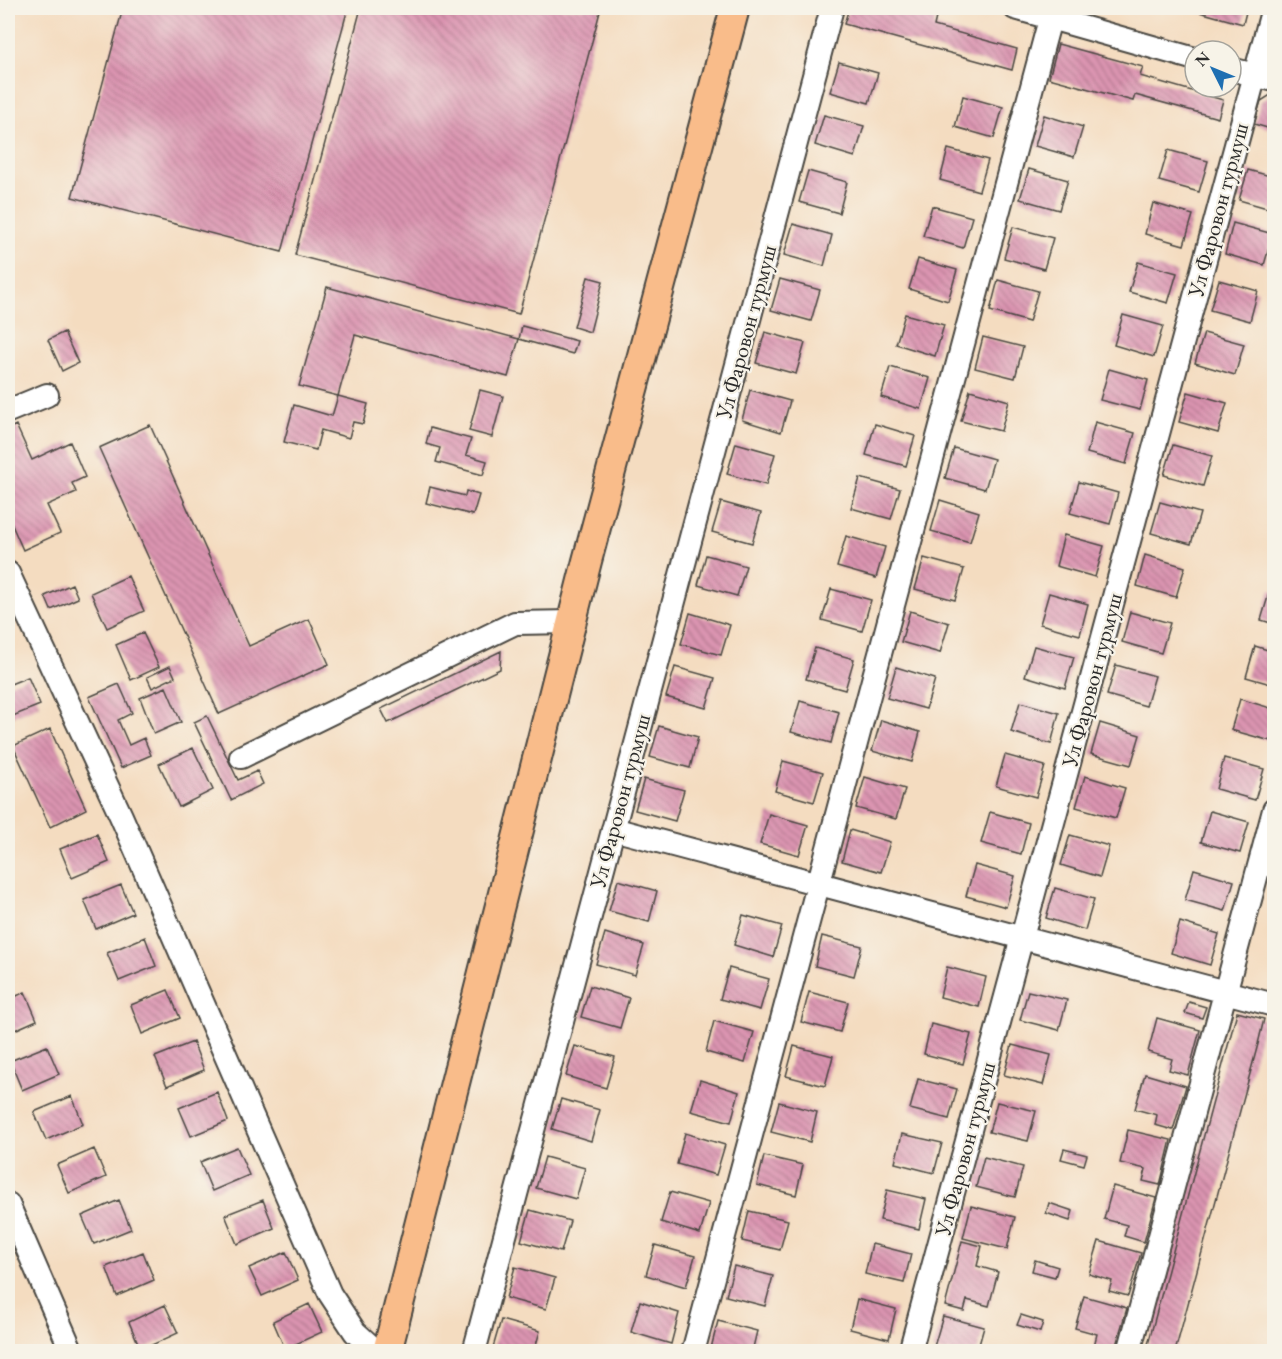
<svg xmlns="http://www.w3.org/2000/svg" width="1282" height="1359" font-family="'EB Garamond',serif">
	<defs>
		<pattern id="building-back-hatch" width="6" height="6" patternUnits="userSpaceOnUse" patternTransform="scale(1.5)"><rect width="6" height="6" fill="#db94b1"/><path d="M-1 5l2 2M0 0l6 6M5-1l2 2" fill="none" stroke="#b27990"/></pattern>
	</defs>
	<rect width="100%" height="100%" fill="#f7f3e8"/>
	<filter id="ink" filterUnits="userSpaceOnUse"><feTurbulence type="fractalNoise" baseFrequency=".0167" numOctaves="2"/><feDisplacementMap in="SourceGraphic" scale="12" xChannelSelector="R" yChannelSelector="G"/><feConvolveMatrix kernelMatrix="1 2 1 2 8 2 1 2 1" color-interpolation-filters="sRGB"/></filter>
	<filter id="wash" filterUnits="userSpaceOnUse"><feTurbulence type="fractalNoise" baseFrequency=".008" numOctaves="4" result="noise"/><feDisplacementMap in="SourceGraphic" scale="24" xChannelSelector="R" yChannelSelector="G"/><feGaussianBlur stdDeviation="1.35" result="paint"/><feColorMatrix in="noise" values="0 0 0 0 0 0 0 0 0 0 0 0 0 0 0 0 0 1.4 0 .05"/><feComposite in="paint" operator="in"/></filter>
	<g filter="url(#wash)">
		<rect width="100%" height="100%" fill="#f4dcc0"/>
		<g id="blocks">
			<path fill="url(#building-back-hatch)" d="M123,8h225l-66,244 -210,-55z
				M361,8h240l-82,306 -224,-59z
				M849,8h67l21,5 -3,13 83,23 -5,21 -168,-46z
				M1185,8h62l-4,16z
				M1058,44l85,23 -3,9 83,24 -5,18 -83,-23 -2,6 -84,-23z
				M839,62l39,11 -9,30 -39,-11z
				M1272,94l2,1v35l-20,-6 7,-23z
				M963,96l40,11 -9,31 -39,-11z
				M824,115l40,11 -9,31 -40,-12z
				M1044,115l39,12 -9,30 -39,-11z
				M948,149l40,11 -9,31 -39,-11z
				M1168,150l40,11 -9,31 -40,-11z
				M1029,169l39,11 -9,30 -39,-11z
				M1248,170l26,7v33l-35,-10z
				M808,171l39,11 -8,31 -40,-11z
				M1153,203l40,12 -9,30 -39,-11z
				M932,206l40,11 -9,31 -40,-12z
				M1233,223l40,11 -9,31 -39,-11z
				M793,224l39,11 -8,31 -40,-11z
				M1013,227l40,11 -9,31 -40,-11z
				M918,259l39,11 -9,31 -39,-12z
				M1138,262l39,11 -9,30 -39,-11z
				M588,277l15,4 -13,51 -16,-5z
				M780,279l40,11 -9,31 -40,-11z
				M998,280l40,11 -9,31 -39,-11z
				M1219,280l39,11 -8,30 -40,-11z
				M327,287l192,52 3,-13 55,15 -4,13 -54,-15 -11,38 -153,-42 -17,61 -39,-10z
				M905,314l39,11 -9,31 -39,-12z
				M1123,315l40,11 -9,31 -40,-12z
				M64,332l14,31 -16,8 -14,-31z
				M765,332l40,11 -9,31 -40,-11z
				M1204,333l40,11 -9,31 -40,-12z
				M983,337l40,10 -8,31 -40,-10z
				M890,367l40,11 -9,31 -40,-12z
				M1109,369l39,11 -8,30 -40,-10z
				M480,390l23,6 -11,41 -23,-6z
				M750,390l40,11 -9,31 -39,-12z
				M970,390l39,11 -8,30 -40,-10z
				M1188,392l39,11 -9,30 -39,-11z
				M338,396l30,8 -5,20 -10,-2 -4,16 -28,-8 -5,20 -32,-8 10,-37 38,11z
				M1095,422l40,11 -9,31 -39,-11z
				M875,424l40,12 -9,30 -40,-11z
				M16,425l16,35 38,-18 15,35 -13,6 4,9 -29,13 13,28 -37,17 -15,-34v-87z
				M150,425l99,221 60,-27 20,45 -110,50 -120,-266z
				M430,428l41,11 -5,16 21,6 -4,14 -47,-13 4,-14 -14,-4z
				M736,443l39,11 -9,31 -39,-11z
				M1173,445l39,11 -9,30 -39,-11z
				M954,448l40,11 -9,30 -40,-11z
				M860,478l40,11 -9,30 -40,-11z
				M1079,482l39,11 -8,31 -40,-11z
				M430,487l35,9 1,-5 13,4 -6,20 -47,-12z
				M940,500l39,12 -9,30 -39,-11z
				M721,502l40,11 -9,30 -40,-11z
				M1160,502l40,11 -9,31 -40,-11z
				M1064,535l40,11 -9,31 -39,-11z
				M846,536l39,11 -9,31 -39,-11z
				M706,555l40,11 -9,30 -39,-11z
				M1145,555l40,12 -9,30 -39,-11z
				M924,558l40,11 -9,31 -40,-11z
				M128,576l16,35 -37,17 -16,-35z
				M72,584l6,14 -27,12 -6,-14z
				M831,589l40,11 -9,31 -40,-11z
				M1270,590l4,1v33l-13,-4z
				M1049,593l39,11 -8,31 -40,-11z
				M910,611l39,12 -9,30 -39,-11z
				M1130,612l40,11 -9,30 -39,-11z
				M690,613l40,12 -9,30 -40,-11z
				M143,633l16,34 -28,13 -15,-35z
				M1034,646l40,11 -9,31 -40,-12z
				M1255,646l19,6v33l-28,-8z
				M815,648l39,11 -9,31 -39,-11z
				M501,651l-1,18 -112,54 -7,-14z
				M1116,665l39,11 -9,30 -39,-11z
				M170,666l5,11 -23,11 -5,-11z
				M675,667l40,11 -9,30 -40,-11z
				M896,667l39,12 -9,30 -39,-11z
				M28,677l12,28 -32,13v-33z
				M119,684l13,29 -14,7 11,25 15,-7 7,17 -30,13 -32,-71z
				M166,687l15,35 -27,12 -14,-36z
				M1240,699l34,10v20l-3,12 -40,-11z
				M800,701l39,11 -8,31 -40,-11z
				M1020,702l39,11 -8,31 -40,-12z
				M207,716l31,64 19,-9 6,13 -32,16 -37,-78z
				M881,720l39,12 -8,30 -40,-11z
				M1100,723l40,12 -9,30 -40,-11z
				M659,726l39,11 -8,31 -40,-11z
				M50,729l36,80 -36,18 -37,-81z
				M193,748l20,42 -34,17 -20,-43z
				M1005,755l40,11 -9,31 -40,-11z
				M1224,758l40,11 -9,31 -39,-11z
				M783,761l40,11 -9,30 -39,-11z
				M1085,776l40,12 -9,30 -40,-11z
				M865,777l40,12 -9,30 -40,-11z
				M644,779l40,11 -9,31 -40,-11z
				M1210,811l39,11 -9,31 -39,-11z
				M990,812l39,11 -8,31 -40,-11z
				M769,814l39,11 -9,30 -39,-11z
				M850,830l40,12 -9,30 -39,-11z
				M97,834l12,28 -37,16 -12,-29z
				M1070,835l39,11 -9,31 -39,-12z
				M975,865l40,11 -9,31 -40,-11z
				M1194,869l40,12 -9,30 -40,-11z
				M618,880l39,11 -8,31 -40,-11z
				M121,885l12,28 -37,16 -12,-29z
				M1055,888l39,11 -9,31 -39,-12z
				M743,915l39,11 -9,31 -39,-12z
				M1180,922l39,12 -9,31 -39,-12z
				M605,933l39,12 -9,30 -39,-11z
				M822,936l40,10 -8,30 -39,-10z
				M145,937l11,29 -37,15 -12,-28z
				M947,967l39,10 -7,30 -39,-10z
				M729,968l40,11 -9,31 -40,-11z
				M590,986l39,12 -9,30 -39,-11z
				M168,990l12,28 -38,16 -11,-29z
				M1028,991l39,9 -8,30 -39,-10z
				M25,992l12,28 -29,13v-33z
				M809,992l39,10 -8,30 -39,-10z
				M1189,1002l17,5 -4,11 -17,-5z
				M1237,1012l27,7 -6,25 -83,308h-29z
				M1157,1018l43,12 -12,45 -19,-5 3,-11 -24,-7z
				M714,1021l40,11 -9,31 -39,-11z
				M931,1024l40,10 -8,30 -39,-10z
				M193,1042l11,28 -37,16 -12,-29z
				M1012,1045l39,10 -8,30 -39,-10z
				M47,1046l12,28 -37,16 -12,-29z
				M575,1046l40,11 -9,31 -40,-12z
				M794,1046l39,10 -8,30 -39,-10z
				M1145,1074l41,12 -13,44 -18,-5 2,-10 -22,-6z
				M918,1079l39,10 -8,30 -39,-10z
				M700,1080l39,12 -8,30 -40,-11z
				M217,1092l11,29 -37,15 -12,-28z
				M72,1096l11,28 -37,16 -12,-28z
				M561,1099l39,11 -9,31 -39,-12z
				M779,1102l38,10 -7,30 -39,-10z
				M997,1102l39,9 -8,30 -39,-9z
				M1128,1130l43,10 -11,45 -17,-4 3,-12 -26,-6z
				M685,1133l40,12 -9,30 -39,-11z
				M902,1134l40,9 -8,30 -39,-10z
				M237,1147l12,28 -37,16 -12,-29z
				M94,1149l12,28 -37,16 -12,-28z
				M1064,1149l23,6 -3,10 -23,-6z
				M764,1156l39,9 -7,30 -39,-10z
				M545,1157l40,11 -9,31 -40,-11z
				M984,1157l39,10 -8,30 -39,-10z
				M1113,1186l43,12 -12,44 -20,-6 3,-11 -23,-6z
				M887,1190l39,9 -7,30 -39,-9z
				M670,1192l39,11 -9,31 -39,-12z
				M119,1200l12,29 -37,15 -12,-28z
				M263,1200l11,28 -37,16 -12,-29z
				M1049,1203l24,8 -3,10 -24,-8z
				M971,1206l44,11 -8,32 -44,-11z
				M530,1210l40,11 -9,31 -40,-11z
				M749,1211l39,9 -8,30 -38,-9z
				M962,1241l20,5 -5,20 21,6 -9,34 -22,-6 -3,11 -19,-5z
				M1099,1241l42,12 -13,43 -19,-5 3,-10 -23,-7z
				M872,1244l39,10 -7,29 -39,-9z
				M655,1245l40,11 -9,31 -40,-12z
				M143,1252l11,28 -37,16 -11,-29z
				M286,1252l12,28 -36,16 -13,-28z
				M1035,1260l23,7 -3,10 -23,-6z
				M734,1266l39,10 -8,30 -39,-10z
				M515,1267l40,11 -9,31 -40,-11z
				M1084,1296l43,12 -13,44 -20,-6 3,-12 -22,-6z
				M857,1299l39,10 -7,30 -39,-10z
				M640,1301l39,12 -8,31 -40,-12z
				M309,1304l13,28 -37,17 -12,-28z
				M165,1305l13,28 -37,17 -12,-28z
				M1021,1315l22,7 -3,10 -23,-7z
				M943,1316l41,11 -7,25h-39l-5,-2z
				M501,1320l39,11 -6,21 -42,-1z
				M718,1321l39,10 -5,21h-42z"/>
		</g>
	</g>
	<g filter="url(#ink)">
		<use href="#blocks" fill-opacity="0" stroke="#494641" stroke-width="1.5"/>
		<g fill="none" stroke-linecap="round" stroke-linejoin="round">
			<g stroke="#494641" stroke-width="26">
				<path id="minor" d="M1015,8l180,51
					M1231,69l43,11
					M8,411l39,-16
					M8,573l113,243 209,478 25,38 22,20
					M241,757l274,-134 57,-1
					M613,829l661,176
					M8,1204l64,148
					M474,1352l358,-1344
					M693,1352l360,-1344
					M910,1352l363,-1344
					M1129,1352l145,-542"/>
			</g>
			<g stroke="#494641" stroke-width="32">
				<path id="major" d="M387,1352l200,-791 148,-553"/>
			</g>
			<use href="#minor" stroke="#fff" stroke-width="22"/>
			<use href="#major" stroke="#f9bc8a" stroke-width="28"/>
		</g>
	</g>
	<g text-anchor="middle" dominant-baseline="central" stroke-width="4.5" stroke-linejoin="round" paint-order="stroke">
		<g font-size="22" fill="#2b2b2b" stroke="#f7f3e8">
			<text transform="translate(1218 210) rotate(-75)">Ул Фаровон турмуш</text>
			<text transform="translate(746 332) rotate(-75)">Ул Фаровон турмуш</text>
			<text transform="translate(1092 680) rotate(-75)">Ул Фаровон турмуш</text>
			<text transform="translate(620 801) rotate(-75)">Ул Фаровон турмуш</text>
			<text transform="translate(965 1149) rotate(-75)">Ул Фаровон турмуш</text>
		</g>
	</g>
	<rect width="1282" height="1359" fill="none" stroke="#f7f3e8" stroke-width="30"/>
	<g transform="translate(1213 69) rotate(313)"><circle r="28" fill="#f7f3e8" stroke="#a5a39c" stroke-width="1.5"/>
	<path d="M0-4.5L10 22L0 15L-10 22Z" fill="#1f6fb2"/>
	<text y="-9" font-size="16" font-weight="bold" text-anchor="middle" fill="#2b2b2b">N</text>
	</g>
</svg>
